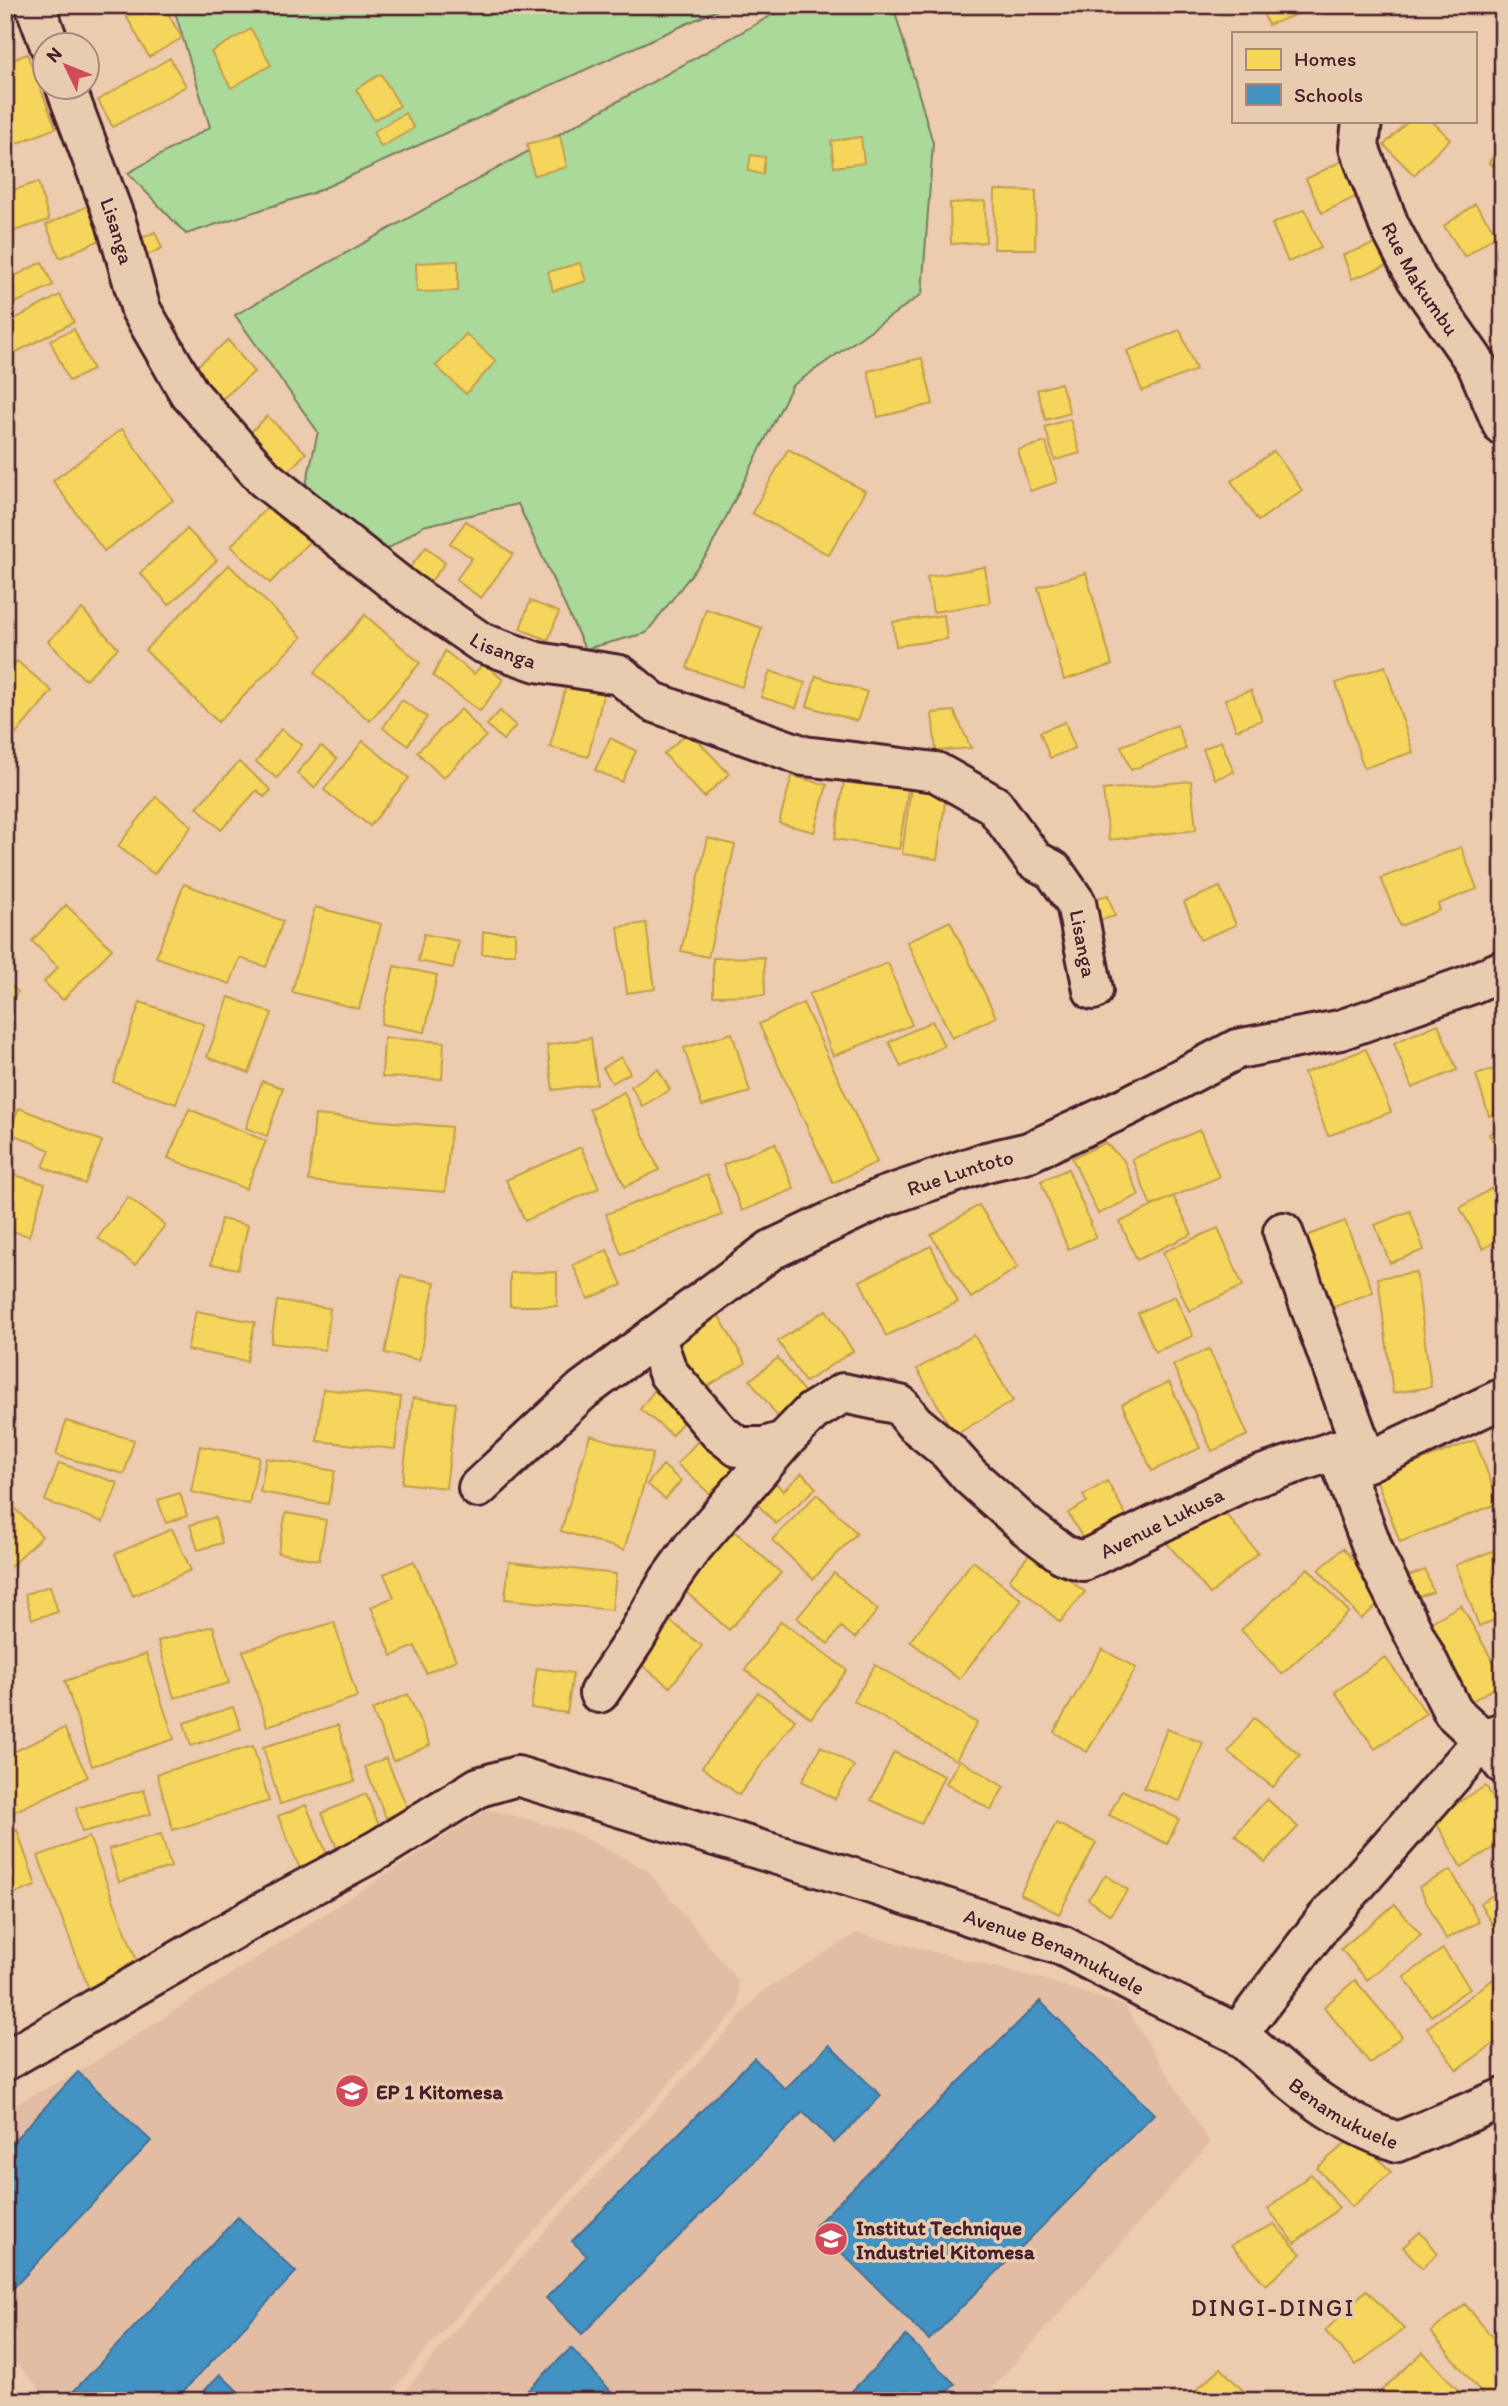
<svg xmlns="http://www.w3.org/2000/svg" width="1508" height="2406" font-family="Itim,sans-serif">
	<rect width="100%" height="100%" fill="#eccbae"/>
	<filter id="ink" filterUnits="userSpaceOnUse"><feTurbulence type="fractalNoise" baseFrequency=".0143" numOctaves="2"/><feDisplacementMap in="SourceGraphic" scale="14" xChannelSelector="R" yChannelSelector="G"/><feConvolveMatrix kernelMatrix="1 2 1 2 8 2 1 2 1" color-interpolation-filters="sRGB"/></filter>
	<g filter="url(#ink)">
		<path fill="#e3bda3" d="M488,1809l83,22 76,39 91,111 1,26 -317,347 -37,47h-334l-46,-50v-242l74,-37z
			M857,1933l185,46 83,27 85,137 -229,258h-584l53,-65 313,-345z"/>
		<path fill="#aad999" stroke="#7a7c62" stroke-width="2" d="M188,5h540l-415,188 -127,41 -58,-61 82,-46 -35,-115z
			M790,5h103l40,138 -11,151 -130,92 -84,167 -62,80 -61,16 -67,-145 -95,22 -54,35 -64,-72 13,-57 -83,-117z"/>
		<path fill="#f6d55c" stroke="#c29e4d" stroke-width="2" d="M120,5h43l19,33 -33,19z
			M1260,5h44l2,6 -38,14z
			M251,29l20,36 -40,23 -20,-36z
			M27,54l29,74 -40,16 -11,-27v-54z
			M170,58l16,28 -73,41 -15,-27z
			M381,74l19,32 -26,14 -18,-31z
			M405,113l9,15 -33,19 -8,-15z
			M1408,121h24l18,18 -36,36 -30,-30z
			M560,136l7,31 -33,8 -7,-31z
			M861,137l3,26 -30,4 -3,-26z
			M1503,139v32l-14,-8z
			M751,155l14,2 -2,17 -15,-3z
			M1346,159l18,34 -42,20 -16,-34z
			M38,182l11,38 -35,11 -9,-26v-12z
			M995,190l41,1 -1,58h-41z
			M985,201l1,41 -35,2 -1,-41z
			M94,203l15,33 -49,22 -14,-33z
			M1475,204l22,30 -32,23 -21,-31z
			M1305,209l16,39 -33,14 -16,-38z
			M155,232l7,16 -18,9 -8,-16z
			M1382,241l9,23 -39,15 -9,-24z
			M458,261v30l-41,1 -1,-29z
			M42,262l11,23 -48,23v-27z
			M580,263l6,18 -33,10 -5,-19z
			M60,295l14,27 -69,36v-34z
			M74,329l19,41 -24,11 -19,-41z
			M1180,330l16,40 -54,21 -15,-40z
			M466,334l30,27 -30,33 -30,-28z
			M228,340l26,32 -38,32 -26,-32z
			M922,358l11,46 -55,13 -10,-46z
			M1061,383l9,30 -24,7 -9,-30z
			M267,416l39,37 -23,24 -39,-38z
			M1070,419l10,34 -25,7 -10,-33z
			M122,429l51,71 -69,51 -51,-70z
			M1046,442l11,40 -27,9 -12,-41z
			M788,449l77,42 -36,64 -77,-42z
			M1274,451l28,39 -44,31 -27,-40z
			M271,503l40,37 -41,43 -39,-37z
			M466,521l47,33 -32,44 -25,-18 16,-22 -22,-15z
			M187,529l30,31 -48,45 -29,-32z
			M426,547l19,16 -18,23 -19,-16z
			M229,565l73,72 -84,85 -73,-72z
			M985,567l5,36 -57,9 -6,-35z
			M1086,573l26,92 -48,15 -26,-93z
			M530,601l29,11 -11,28 -28,-11z
			M82,609l36,39 -33,32 -37,-39z
			M706,609l56,19 -20,59 -55,-19z
			M365,615l55,48 -50,58 -56,-48z
			M944,615l3,24 -51,7 -3,-24z
			M445,651l29,23 10,-11 19,17 -23,31 -47,-35z
			M17,661l35,30 -40,48 -7,-5v-58z
			M1385,666l28,86 -49,16 -28,-85z
			M770,671l35,12 -9,25 -35,-11z
			M816,676l51,16 -10,29 -50,-15z
			M567,682l37,10 -16,65 -38,-10z
			M1251,690l11,30 -26,10 -11,-31z
			M402,700l25,17 -19,28 -25,-17z
			M461,709l25,27 -43,42 -26,-26z
			M500,711l16,15 -13,14 -16,-15z
			M954,711l17,37 -35,3 -4,-38z
			M1065,722l10,26 -25,10 -10,-26z
			M1177,725l9,24 -55,21 -10,-24z
			M281,729l21,16 -25,33 -21,-16z
			M689,731l40,43 -25,23 -40,-43z
			M610,738l26,13 -14,31 -27,-12z
			M363,741l46,37 -39,48 -46,-36z
			M1221,741l13,31 -19,7 -12,-30z
			M321,746l16,13 -23,29 -17,-15z
			M239,762l32,28 -7,7 -7,-7 -36,40 -24,-23z
			M846,768l64,9 -11,72 -64,-10z
			M792,776l35,9 -13,47 -35,-9z
			M912,778l36,4 -11,77 -35,-5z
			M1191,781l5,49 -87,10 -6,-50z
			M156,797l36,29 -38,48 -36,-28z
			M708,838l27,7 -27,112 -27,-6z
			M1461,847l16,42 -39,15 2,6 -40,16 -19,-48z
			M184,884l99,37 -17,46 -26,-9 -10,26 -74,-27z
			M1220,887l16,38 -36,15 -16,-38z
			M1108,895l7,21 -25,7 -6,-21z
			M66,905l46,44 -49,51 -19,-18 14,-15 -26,-26z
			M315,907l66,17 -22,85 -67,-17z
			M950,921l46,96 -44,21 -45,-96z
			M646,923l9,66 -28,4 -9,-66z
			M483,932h32v22h-33z
			M424,934l35,7 -6,27 -35,-7z
			M764,957l1,38 -52,1v-38z
			M888,963l24,62 -79,31 -24,-62z
			M394,966l43,9 -12,57 -44,-8z
			M5,980l13,12 -13,14z
			M229,997l43,16 -23,60 -42,-16z
			M140,1002l64,22 -28,80 -63,-22z
			M803,1003l74,159 -44,21 -74,-159z
			M932,1021l12,25 -43,21 -12,-25z
			M1438,1024l19,46 -45,18 -18,-45z
			M732,1033l18,59 -48,14 -18,-58z
			M384,1038l60,4 -2,37 -60,-2z
			M591,1038l6,46 -44,6 -6,-45z
			M1366,1049l25,63 -63,24 -24,-63z
			M621,1057l9,16 -18,10 -9,-15z
			M1503,1066v45l-14,5 -13,-41z
			M658,1069l12,21 -28,16 -11,-20z
			M262,1081l21,7 -16,48 -21,-8z
			M624,1092l35,78 -34,17 -36,-78z
			M19,1108l83,33 -17,43 -42,-17 7,-17 -42,-18z
			M189,1109l77,32 -20,48 -78,-31z
			M315,1115l136,12 -6,65 -136,-11z
			M1503,1126v31l-14,-23z
			M1200,1130l19,47 -68,29 -19,-47z
			M775,1143l19,46 -52,22 -19,-46z
			M1105,1143l18,16 16,36 -41,19 -26,-56z
			M581,1147l18,41 -74,33 -19,-41z
			M1068,1169l28,68 -28,12 -27,-68z
			M8,1173l37,11 -16,52 -24,-7v-47z
			M707,1175l15,40 -101,39 -15,-40z
			M1492,1188l11,18v31l-20,12 -23,-41z
			M1173,1196l19,38 -55,26 -17,-38z
			M128,1197l37,28 -30,40 -37,-27z
			M979,1205l39,62 -47,31 -40,-63z
			M1410,1211l14,39 -34,13 -15,-38z
			M221,1219l27,6 -10,44 -27,-5z
			M1345,1221l28,71 -44,17 -28,-71z
			M1218,1228l25,58 -54,25 -26,-59z
			M931,1246l27,56 -72,34 -26,-55z
			M607,1250l15,35 -34,14 -15,-34z
			M557,1272v34h-47v-33z
			M1416,1272l15,115 -38,6 -15,-115z
			M401,1276l34,6 -16,78 -34,-7z
			M1175,1296l18,40 -38,16 -17,-39z
			M708,1297l38,66 -43,26 -31,-54z
			M277,1301l53,7 -5,42 -54,-7z
			M826,1310l27,41 -48,31 -27,-41z
			M196,1311l59,11 -8,39 -60,-11z
			M974,1335l39,66 -58,34 -38,-66z
			M1209,1349l39,86 -36,16 -39,-86z
			M778,1358l33,43 -29,21 -32,-42z
			M1169,1382l31,66 -48,23 -30,-67z
			M658,1386l33,26 -19,23 -32,-26z
			M323,1389l78,8 -6,52 -78,-8z
			M413,1398l43,5 -10,85 -44,-5z
			M66,1421l68,19 -10,34 -68,-19z
			M707,1431l34,29 -31,34 -33,-30z
			M590,1435l63,19 -29,96 -63,-19z
			M1475,1440l24,63 -99,39 -24,-64z
			M200,1446l59,11 -10,47 -58,-12z
			M266,1458l69,13 -7,33 -68,-12z
			M59,1463l59,20 -15,39 -58,-21z
			M663,1465l18,16 -16,18 -18,-15z
			M767,1473l16,18 19,-18 14,15 -40,36 -30,-32z
			M1107,1481l20,36 -42,25 -17,-29 19,-11 -4,-6z
			M180,1493l7,23 -21,7 -8,-23z
			M817,1494l40,39 -44,46 -41,-39z
			M5,1498l37,38 -37,36z
			M1215,1501l43,52 -48,41 -44,-52z
			M286,1513l40,7 -7,40 -41,-7z
			M215,1517l7,26 -24,7 -8,-25z
			M729,1526l52,47 -52,57 -52,-46z
			M172,1529l19,41 -58,26 -18,-42z
			M1503,1547v70l-24,9 -23,-61z
			M1343,1548l43,50 -25,21 -42,-49z
			M1033,1550l52,42 -25,30 -51,-43z
			M414,1561l42,99 -30,13 -11,-27 -23,10 -21,-49 23,-10 -10,-23z
			M973,1561l49,39 -63,79 -49,-38z
			M509,1562l107,12 -4,36 -107,-11z
			M1308,1568l41,44 -67,62 -41,-44z
			M1425,1570l8,22 -31,10 -7,-21z
			M834,1573l44,37 -23,28 -14,-11 -13,17 -31,-26z
			M50,1586l8,26 -26,7 -7,-25z
			M1461,1605l42,74v4l-40,23 -44,-77z
			M664,1616l38,30 -32,41 -39,-30z
			M781,1621l66,49 -36,48 -66,-48z
			M334,1622l23,75 -90,29 -24,-75z
			M213,1626l16,57 -55,15 -16,-57z
			M1102,1649l34,19 -49,84 -33,-20z
			M146,1654l28,85 -82,27 -27,-85z
			M1385,1657l41,56 -51,36 -40,-57z
			M875,1665l102,58 -21,37 -102,-59z
			M537,1668l36,5 -6,40 -36,-5z
			M758,1692l37,28 -56,75 -37,-28z
			M408,1694l22,51 -37,16 -21,-51z
			M233,1707l8,22 -50,17 -7,-23z
			M1254,1718l46,37 -27,32 -45,-35z
			M338,1725l17,56 -75,23 -17,-57z
			M64,1728l24,49 -83,39v-60z
			M1167,1729l36,14 -23,58 -36,-13z
			M253,1746l16,55 -96,29 -16,-56z
			M821,1746l33,20 -19,33 -33,-18z
			M894,1752l50,24 -23,48 -50,-24z
			M386,1758l22,51 -22,9 -21,-51z
			M960,1760l44,27 -13,23 -45,-27z
			M1486,1786l17,29v27l-42,25 -28,-50z
			M144,1790l7,24 -69,18 -6,-24z
			M1122,1790l57,29 -12,25 -58,-29z
			M366,1794l17,41 -44,18 -17,-40z
			M1267,1799l31,28 -33,35 -30,-27z
			M306,1805l27,63 -28,13 -27,-65z
			M1056,1823l40,20 -37,71 -39,-20z
			M17,1830l19,56 -31,11v-63z
			M161,1834l10,33 -52,15 -10,-33z
			M89,1837l51,132 -51,20 -51,-133z
			M1451,1870l28,52 -33,17 -27,-52z
			M1106,1875l22,15 -18,25 -22,-16z
			M1503,1889v54l-23,-40z
			M1395,1904l26,31 -54,45 -26,-31z
			M1443,1949l27,39 -39,28 -27,-39z
			M1503,1972v65l-46,33 -30,-42z
			M1355,1980l47,56 -32,27 -46,-56z
			M1356,2134l35,38 -39,35 -35,-39z
			M1311,2174l28,34 -44,35 -27,-34z
			M1274,2224l27,30 -35,31 -35,-40z
			M1420,2232l18,21 -16,15 -19,-21z
			M1366,2290l38,39 -48,36 -31,-34z
			M1465,2304l38,46v38l-16,12 -56,-68z
			M1423,2352l45,49h-96l-1,-1z
			M1221,2368l32,33h-69z"/>
		<path fill="#4393c3" stroke="#457095" stroke-width="2" d="M1040,2001l114,113 -225,226 -114,-114z
			M829,2045l52,51 -47,47 -31,-31 -221,222 -36,-36 41,-42 -15,-15 182,-183 31,31z
			M78,2072l73,69 -146,156v-147z
			M238,2217l58,55 -122,129h-96l-7,-7z
			M906,2336l49,48 -17,17h-96z
			M571,2348l49,53h-103z
			M220,2374l28,27h-53z"/>
		<g fill="none" stroke-linecap="round" stroke-linejoin="round">
			<g stroke="#4a1f2b" stroke-width="44">
				<g id="street">
					<path d="M35,5l15,41"/>
					<path id="s1" d="M66,88l50,134 25,88 48,83 76,86 140,111 77,53 55,19 83,13 33,27 151,54 132,16 58,33 40,55 19,10 23,33 17,87"/>
					<path id="s2" d="M1362,121l-3,26 30,78 28,54 60,86 26,61"/>
					<path d="M1283,1232l84,230"/>
					<path d="M655,1336l13,37 51,59 19,15h26l20,-6"/>
					<path d="M1336,1450l41,110 76,152 26,24 6,2 18,26"/>
					<path id="s3" d="M478,1488l105,-98 188,-140 112,-53 103,-35 43,-10 99,-46 109,-57 103,-19 129,-45 34,-15"/>
					<path id="s4" d="M599,1693l36,-54 34,-59 23,-32 92,-107 28,-29 31,-19 57,12 14,18 34,28 22,25 57,51 37,28 19,6 163,-81 90,-30 31,12 136,-64"/>
					<path id="s5" d="M1238,2034c52,46 93,86 160,108l105,-44"/>
					<path id="s6" d="M5,2061l272,-157 102,-55 100,-62 38,-11 333,101 213,69 83,44 92,44 87,-114 160,-182 18,-6"/>
				</g>
			</g>
			<use href="#street" stroke="#e8ccaf" stroke-width="38"/>
		</g>
	</g>
	<defs>
		<g id="school-disc" transform="scale(1.75)"><circle r="9.5" fill="#d1495b" stroke="#e8ccaf"/><path d="M0-5L7-2L0 1L-7-2ZM-4 1L0 2.5L4 1V4Q0 6-4 4Z" fill="#fff"/></g>
	</defs>
	<g fill-rule="evenodd">
		<use href="#school-disc" x="352" y="2091"/>
		<use href="#school-disc" x="831" y="2239"/>
	</g>
	<g text-anchor="middle" dominant-baseline="central" stroke-width="7" stroke-linejoin="round" paint-order="stroke">
		<g font-size="21" fill="#4a1f2b" stroke="#e8ccaf">
			<text stroke="none"><textPath href="#s1" startOffset="152">Lisanga</textPath></text>
			<text stroke="none"><textPath href="#s2" startOffset="172">Rue Makumbu</textPath></text>
			<text stroke="none"><textPath href="#s1" startOffset="740">Lisanga</textPath></text>
			<text stroke="none"><textPath href="#s1" startOffset="1433">Lisanga</textPath></text>
			<text stroke="none"><textPath href="#s3" startOffset="583">Rue Luntoto</textPath></text>
			<text stroke="none"><textPath href="#s4" startOffset="779">Avenue Lukusa</textPath></text>
			<text stroke="none"><textPath href="#s6" startOffset="1153">Avenue Benamukuele</textPath></text>
			<text stroke="none"><textPath href="#s5" startOffset="133">Benamukuele</textPath></text>
		</g>
		<g font-size="21" font-weight="bold" fill="#4a1f2b" stroke="#e8ccaf" text-anchor="start">
			<text x="376" y="2091">EP 1 Kitomesa</text>
			<text x="856" y="2227">Institut Technique<tspan x="856" dy="24">Industriel Kitomesa</tspan></text>
		</g>
		<g font-size="24" letter-spacing="2" fill="#4a1f2b" stroke="#e8ccaf">
			<text x="1273" y="2307">DINGI-DINGI</text>
		</g>
	</g>
	<rect width="1508" height="2406" fill="none" stroke="#e8ccaf" stroke-width="28"/>
	<rect x="14" y="14" width="1480" height="2378" fill="none" stroke="#4a1f2b" stroke-width="2.5" filter="url(#ink)"/>
	<rect x="1232" y="32" width="245" height="91" fill="#e8ccaf" stroke="#a9877a" stroke-width="2"/>
	<rect x="1246" y="49" width="35" height="21" fill="#f6d55c" stroke="#a9877a" stroke-width="2"/>
	<text x="1294" y="66" font-size="21" fill="#4a1f2b">Homes</text>
	<rect x="1246" y="84" width="35" height="21" fill="#4393c3" stroke="#a9877a" stroke-width="2"/>
	<text x="1294" y="102" font-size="21" fill="#4a1f2b">Schools</text>
	<g transform="translate(66 66) rotate(313)"><circle r="33" fill="#e8ccaf" stroke="#a9877a" stroke-width="2"/>
	<path d="M0-5L12 26L0 18L-12 26Z" fill="#d1495b"/>
	<text y="-10" font-size="19" font-weight="bold" text-anchor="middle" fill="#4a1f2b">N</text>
	</g>
</svg>
